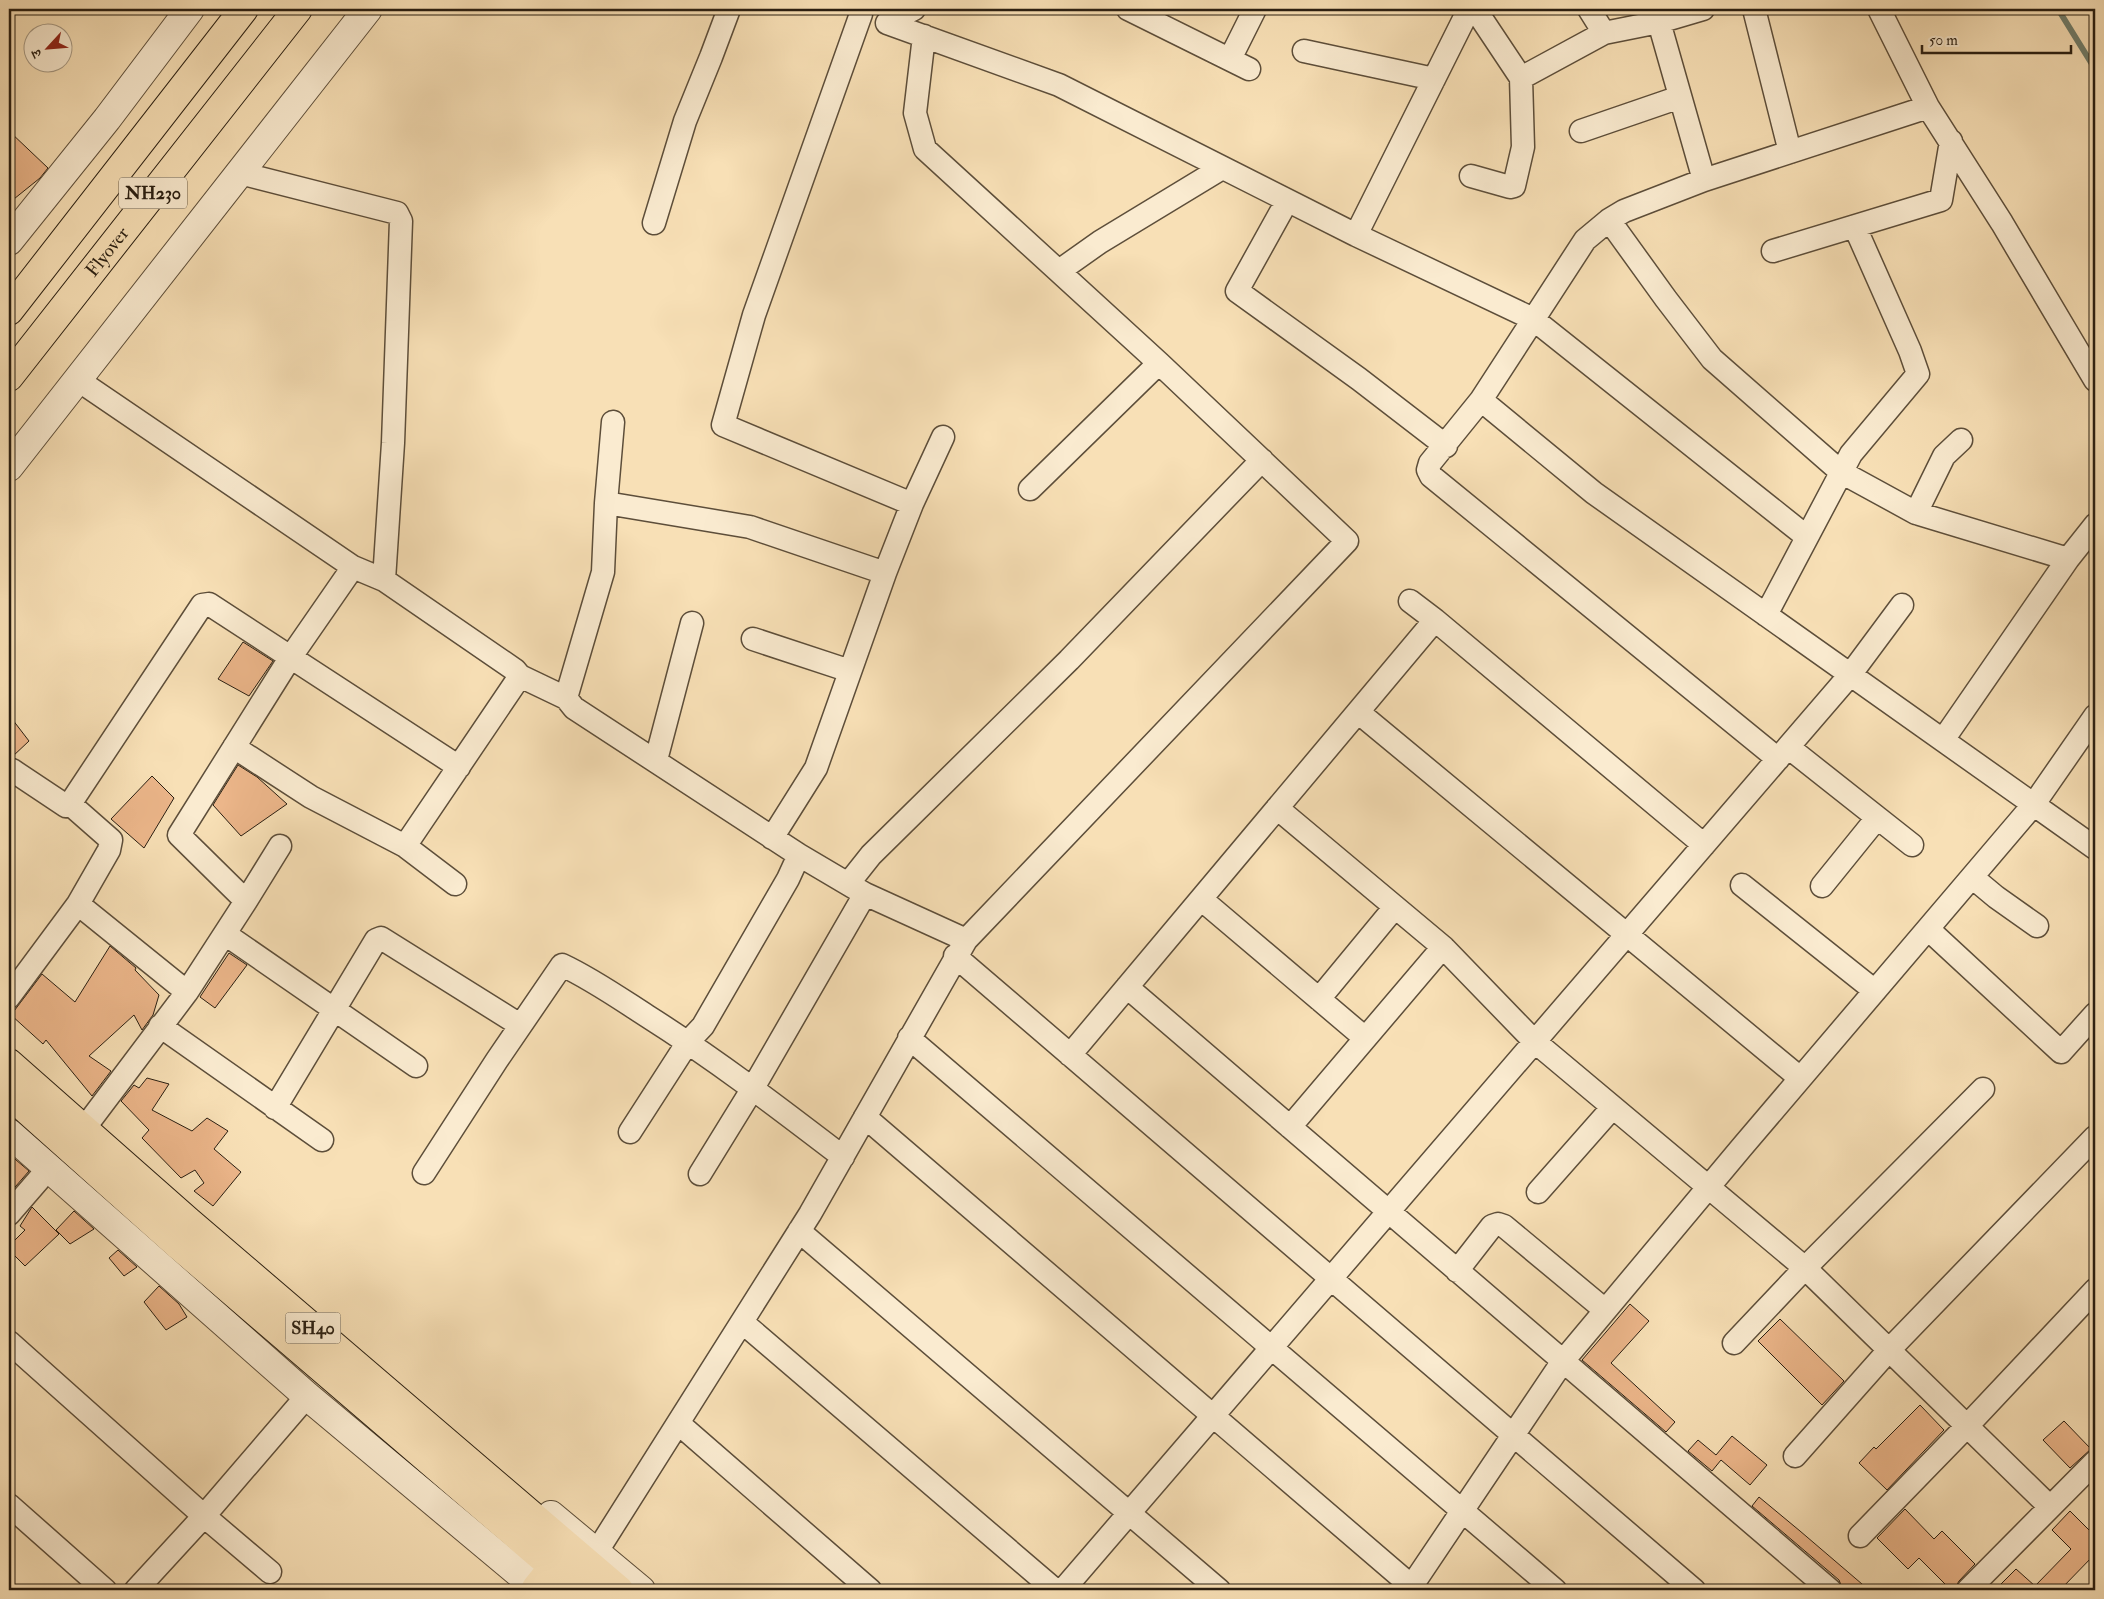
<svg xmlns="http://www.w3.org/2000/svg" width="2104" height="1599" font-family="'IM FELL Double Pica','Noto Serif Devanagari',serif">
	<rect width="100%" height="100%" fill="#f8e0b6"/>
	<filter id="stains"><feTurbulence type="fractalNoise" baseFrequency=".004" numOctaves="4"/><feColorMatrix values="0 0 0 0 .2 0 0 0 0 .09 0 0 0 0 .02 0 0 0 .5 -.17"/></filter>
	<radialGradient id="worn" r=".72"><stop offset=".6" stop-color="#630" stop-opacity="0"/><stop offset="1" stop-color="#630" stop-opacity=".3"/></radialGradient>
	<g fill="none" stroke-linecap="round" stroke-linejoin="round">
		<path stroke="#707e6c" stroke-width="6" d="M2058,9l37,60"/>
	</g>
	<path fill="#ecb68a" stroke="#291e11" d="M9,131l39,37 -8,10 -31,25z
		M243,642l30,19 -24,35 -31,-17z
		M9,715l20,26 -17,16 -3,1z
		M238,765l19,12 30,27 -46,32 -28,-31z
		M152,776l22,22 -30,50 -33,-29z
		M110,946l26,22 -1,2 24,25 -6,20 -11,15 -8,-15 -45,41 22,15 -19,25 -46,-56 -3,4 -32,-29 31,-41 33,28z
		M229,953l18,12 -32,43 -15,-11z
		M147,1078l22,6 -17,26 40,21 15,-13 21,13 -14,18 27,23 -28,34 -19,-15 10,-8 -9,-13 -14,8 -39,-40 7,-8 -28,-29 13,-16 5,3z
		M9,1154l20,17 -20,23z
		M32,1207l27,27 -34,32 -16,-16v-4l16,-16 -5,-4z
		M74,1211l20,18 -24,15 -14,-14z
		M118,1250l19,17 -13,9 -15,-18z
		M159,1286l20,18 8,13 -21,13 -22,-28z
		M1630,1304l19,17 -38,42 64,59 -9,10 -84,-72z
		M1780,1319l64,62 -22,24 -64,-64z
		M1920,1405l24,25 -57,60 -28,-27 15,-16 2,2z
		M2064,1421l27,28 -21,19 -27,-28z
		M1732,1436l35,29 -17,20 -29,-25 -9,11 -24,-20 10,-11 18,15z
		M1759,1497l41,34 69,59h-26l-4,-10 -87,-74z
		M1905,1509l29,30 8,-8 33,33 -16,17 -5,9h-3l-32,-32 -11,11 -31,-31z
		M2070,1511l25,25v18l-35,36h-65l21,-21 19,17 36,-37 -19,-19z"/>
	<g fill="none" stroke-linecap="round" stroke-linejoin="round">
		<g stroke="#5d4e3a" stroke-width="25">
			<path id="minor" d="M914,9l-27,14 172,62 297,150
				M1128,9l121,60
				M1473,9l-9,10 -108,216 177,84 274,218
				M1589,9l15,24
				M1754,9l36,143
				M1879,9l49,98 74,116 93,157
				M1659,22l45,158
				M1304,51l130,28
				M1230,59l25,-50
				M1521,78l83,-45 55,-11 44,-13
				M1581,131l99,-34
				M240,173l157,40 4,8 -8,222 -9,137
				M1471,176l39,11 4,-1 9,-39 -2,-69 -46,-69
				M1287,201l-50,90 122,88 87,67
				M1609,220l57,79 46,60 129,113 75,41 152,46
				M654,223l31,-102 26,-64 18,-48
				M1773,251l168,-51 10,-59
				M1059,271l41,-29 122,-74
				M78,380l275,187 31,13 131,90 5,6 46,22 8,10 225,147 66,39 101,46
				M1481,400l113,93 501,355
				M1030,489l129,-126
				M606,503l144,24 135,46
				M912,504l31,-67
				M1916,513l28,-57 17,-16
				M1410,601l25,19
				M1766,615l85,-161 67,-80 -8,-23 -55,-124
				M753,639l97,32
				M566,698l37,-126 3,-69 7,-81
				M1358,712l442,366
				M1943,740l125,-181 27,-34
				M234,747l77,50 94,49 50,38
				M1788,747l124,98
				M1778,759l-347,-283 -3,-6 2,-7 51,-63 104,-160 24,-20 15,-9 80,-31 224,-73
				M656,760l36,-137
				M70,804l132,-199 7,-1 250,163
				M1277,808l166,139 91,94 271,227 245,239
				M772,838l44,-70 69,-195 27,-69 -189,-79 31,-110 107,-301
				M405,846l115,-170
				M1972,877l24,20 41,29
				M848,884l23,-29 198,-195 193,-200
				M1742,885l133,106
				M1822,886l55,-68
				M1201,899l164,139
				M246,901l-67,-66 111,-177 63,-91
				M78,904l109,88
				M1928,929l133,123 34,-38
				M225,934l191,132
				M955,956l739,634
				M1127,987l703,603
				M9,997l69,-93 31,-54 2,-10 -41,-36 -4,2 -54,-36
				M1319,999l76,-92
				M160,1026l162,114
				M909,1038l646,552
				M1070,1055l365,-435 269,225
				M275,1108l101,-168 5,-2 139,87
				M865,1117l551,473
				M89,1122l98,-130 59,-91 34,-55
				M1290,1127l153,-180
				M630,1132l58,-90 15,-16 85,-147 11,-24
				M424,1173l73,-113 65,-95c30,14 57,33 85,51 68,43 132,92 196,141
				M700,1174l53,-86 112,-194
				M1538,1192l75,-85
				M9,1214l39,-45
				M799,1231l420,359
				M1457,1271l35,-45 6,-2 6,2 101,84
				M742,1322l313,268
				M9,1342l195,174 66,56
				M1734,1343l71,-75 178,-179
				M678,1423l192,167
				M1795,1456l94,-106 206,-213
				M9,1505l96,85
				M1860,1536l107,-110 128,-136
				M589,1564l221,-350 156,-274 381,-399 -188,-178 -234,-214 -10,-36 9,-77
				M136,1590l68,-74 103,-120
				M1063,1590l787,-915 52,-70
				M1409,1590l154,-229 179,-214 292,-343 61,-88
				M1968,1590l127,-128"/>
		</g>
		<g stroke="#5d4e3a" stroke-width="30">
			<path id="tertiary" d="M9,241l98,-122 83,-110
				M9,467l359,-458
				M9,1133l298,263 232,194
				M551,1515l90,75"/>
		</g>
		<g stroke="#291e11" stroke-width="30">
			<path id="primary" d="M9,1063l179,158 431,369
				M9,1094l169,151 402,345
				M536,1588l17,-21"/>
		</g>
		<g stroke="#291e11" stroke-width="30">
			<g id="trunk">
				<path d="M9,311l235,-302"/>
				<path id="s1" d="M9,377l289,-368"/>
			</g>
		</g>
		<use href="#minor" stroke="#faebd0" stroke-width="22"/>
		<use href="#tertiary" stroke="#faebd0" stroke-width="28"/>
		<use href="#primary" stroke="#f8e0b6" stroke-width="28"/>
		<use href="#trunk" stroke="#f8e0b6" stroke-width="28"/>
	</g>
	<g text-anchor="middle" dominant-baseline="central" stroke-width="4.5" stroke-linejoin="round" paint-order="stroke">
		<g fill="#faebd0" stroke="#685c4a" stroke-width="1">
			<rect x="119" y="177.5" width="68" height="31" rx="4"/>
			<rect x="285.5" y="1312.5" width="55" height="31" rx="4"/>
		</g>
		<g font-size="18" font-weight="bold" fill="#291e11">
			<text x="153" y="193">NH230</text>
			<text x="313" y="1328">SH40</text>
		</g>
		<g font-size="19" fill="#291e11" stroke="#faebd0">
			<text stroke="none"><textPath href="#s1" startOffset="159">Flyover</textPath></text>
		</g>
	</g>
	<rect width="2104" height="1599" fill="none" stroke="#f8e0b6" stroke-width="30"/>
	<rect x="10" y="10" width="2084" height="1579" fill="none" stroke="#291e11" stroke-width="2.5"/>
	<rect x="15" y="15" width="2074" height="1569" fill="none" stroke="#291e11"/>
	<g transform="translate(48 48) rotate(244)"><circle r="24" fill="#faebd0" stroke="#a69984"/>
	<path d="M0-4L9 19L0 12L-9 19Z" fill="#8f2418"/>
	<text y="-8" font-size="14" font-weight="bold" text-anchor="middle" fill="#291e11">उ</text>
	</g>
	<path d="M1922 45v8h149v-8" fill="none" stroke="#291e11" stroke-width="2.5"/>
	<text x="1929" y="45" font-size="15" fill="#291e11" stroke="#faebd0" stroke-width="4" paint-order="stroke">50 m</text>
	<rect width="100%" height="100%" filter="url(#stains)"/>
	<rect width="100%" height="100%" fill="url(#worn)"/>
</svg>
